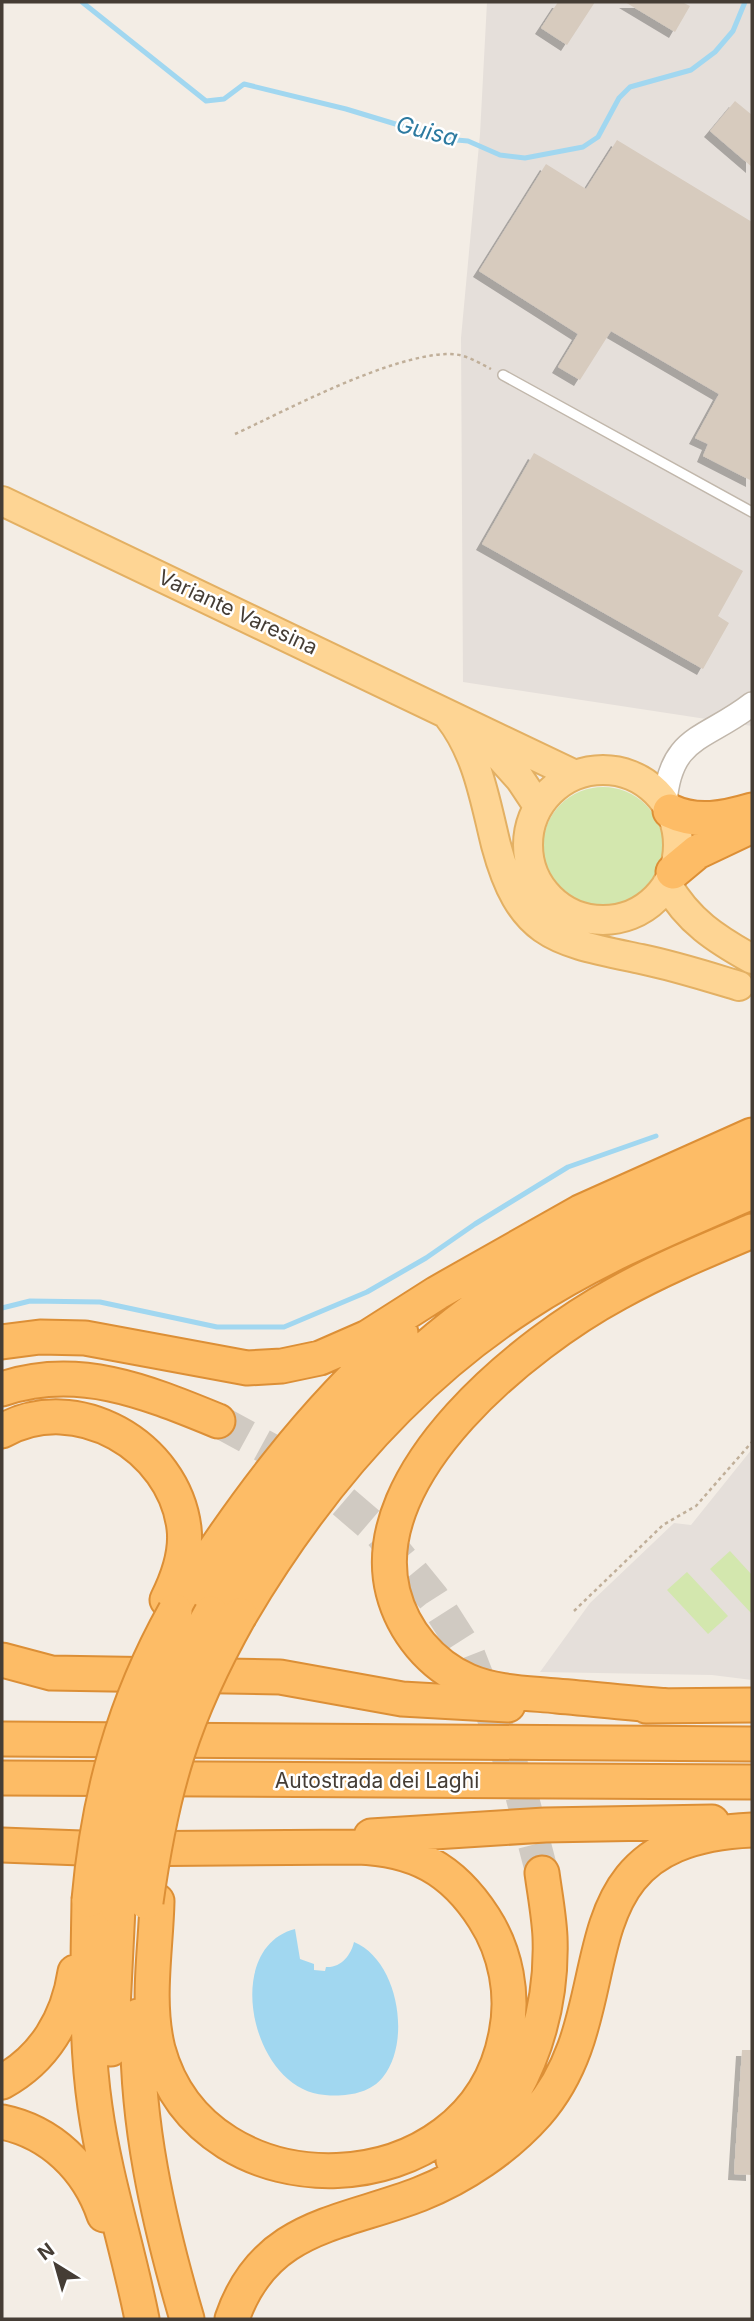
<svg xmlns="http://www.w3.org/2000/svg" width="754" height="2321" font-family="Inter,sans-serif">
	<defs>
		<filter id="shadow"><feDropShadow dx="-6" dy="6" stdDeviation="0" flood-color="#0004"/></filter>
	</defs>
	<rect width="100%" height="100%" fill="#f3ede5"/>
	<path fill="#e5dfda" d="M487,2h265v724l-289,-44 -2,-344 19,-204z
		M752,1449v231l-40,-5 -172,-3 50,-69 84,-80 17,2z"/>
	<path fill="#d3e7ae" d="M543 847a60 60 0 1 1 120 0a60 60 0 1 1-120 0Z
		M730,1551l22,24 -1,38 -41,-44z
		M687,1572l41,44 -20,18 -41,-44z"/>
	<path fill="#a1d7f0" d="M295,1929l5,30 14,5v6l11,1 1,-4c15,1 25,-12 28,-25 44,18 58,99 29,135 -13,17 -39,20 -58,18 -74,-5 -104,-147 -30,-166z"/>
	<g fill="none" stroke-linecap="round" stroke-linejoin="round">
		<path stroke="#a1d7f0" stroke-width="5" d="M82,2l124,99 18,-2 20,-15 102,25 99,30 23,2 32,14 25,3 58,-11 15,-10 21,-39 11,-11 61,-17 24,-18 18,-21 12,-29
			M2,1308l28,-7 70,1 117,25h67l83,-35 59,-34 49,-34 93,-57 88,-31"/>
	</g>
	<path fill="#d7cbbe" filter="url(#shadow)" d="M558,2h37l-28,43 -26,-17z
		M625,2h57l8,4 -15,26z
		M735,101l17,14v52l-42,-36z
		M617,140l135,82v259l-49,-25 5,-12 -13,-6 24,-44 -108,-63 -31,49 -22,-13 20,-33 -99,-63 67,-107 40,25z
		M534,453l209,118 -25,45 11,7 -26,46 -221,-125z
		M742,2050h10v125l-18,-1z"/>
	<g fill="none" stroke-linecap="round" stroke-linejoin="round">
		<path stroke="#d0cac2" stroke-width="33" stroke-dasharray="33 17" stroke-linecap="butt" d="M218,1421l86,47 76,65 53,65 35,55 22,56 29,76 23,88"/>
		<g stroke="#c1b7ab" stroke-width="12">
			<path id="service" d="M503,375l249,137"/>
		</g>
		<g stroke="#c1b7ab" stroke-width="26">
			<path id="tertiary" d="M665,803c5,-68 41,-63 87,-99"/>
		</g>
		<g stroke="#e3b063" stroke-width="32">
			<path id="primary" d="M2,501l573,274
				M449,717c29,37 36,84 47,128 25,93 60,96 145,114 34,7 65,17 98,27
				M482,737l38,42 18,27
				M528 845a75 75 0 1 1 150 0a75 75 0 1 1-150 0Z
				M667,884c21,37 49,55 85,75"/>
		</g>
		<g stroke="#dc8f36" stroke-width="37">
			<path id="motorway" d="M670,811c27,13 55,7 82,-1
				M673,872l24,-20 55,-26
				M2,1342l38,-5 45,1 162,30 35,-2 38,-8 48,-21 69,-44 143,-81 172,-77
				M2,1389c76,-26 145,3 216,32
				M2,1431c74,-42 172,15 182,97 3,25 -6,50 -17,72
				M175,1611c64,-102 135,-198 226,-278
				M211,1613c93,-157 208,-287 373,-372 55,-29 112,-53 168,-78
				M240,1615c72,-122 164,-232 284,-310 71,-47 150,-79 228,-113
				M2,1660l49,13 229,4 122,22 106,6
				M646,1706l106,-1
				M667,1706c-37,-3 -74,-7 -110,-10 -30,-3 -61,-3 -89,-15 -37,-16 -65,-50 -75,-89 -30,-120 134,-250 225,-299 43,-24 89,-43 134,-62
				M2,1739l750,5
				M2,1778l750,4
				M371,1836l174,-11 167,-3
				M2,1845l106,4 249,-2c57,2 95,21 127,71 22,34 30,77 22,116 -32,175 -302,184 -348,15 -12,-48 -2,-100 -1,-148
				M89,1900c-1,69 -4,138 6,207 10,72 33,141 47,212
				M138,2016c-3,103 20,204 49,303
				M111,2049l7,-141
				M2,2082c42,-23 66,-63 73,-110
				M2,2122c49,10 86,46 102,93
				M453,2160c69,-49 100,-141 97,-223 -1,-21 -5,-42 -8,-64
				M232,2319c32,-94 108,-94 188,-125 43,-17 86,-46 117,-81 95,-108 11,-274 215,-283"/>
		</g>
		<path stroke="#c0af99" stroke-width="2.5" stroke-dasharray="3.5 3.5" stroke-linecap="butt" d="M235,434c56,-26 151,-77 211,-80 17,-1 30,7 45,15
			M574,1611l89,-86 33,-19 56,-64"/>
		<use href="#service" stroke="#fff" stroke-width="9"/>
		<use href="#tertiary" stroke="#fff" stroke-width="23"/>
		<use href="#primary" stroke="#fed594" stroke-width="28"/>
		<use href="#motorway" stroke="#fdbc66" stroke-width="33"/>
		<g stroke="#dc8f36" stroke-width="37" stroke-linecap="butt">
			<path id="motorway-bridge" d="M89,1900c9,-104 35,-198 86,-289
				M146,1902c16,-115 37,-186 94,-287
				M118,1908c13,-109 38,-199 93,-295"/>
		</g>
		<use href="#motorway-bridge" stroke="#fdbc66" stroke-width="33"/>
	</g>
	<g text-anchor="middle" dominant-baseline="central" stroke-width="5" stroke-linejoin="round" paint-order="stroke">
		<g font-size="21" fill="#453d35" stroke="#fff">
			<text transform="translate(238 612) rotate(25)">Variante Varesina</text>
			<text x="377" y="1780">Autostrada dei Laghi</text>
		</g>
		<g font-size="23" font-style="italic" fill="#2c7aa0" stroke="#fff">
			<text transform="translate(427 131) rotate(14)">Guisa</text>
		</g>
	</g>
	<rect width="754" height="2321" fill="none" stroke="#453d35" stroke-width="7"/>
	<g transform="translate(56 2265) rotate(323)" stroke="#ffffff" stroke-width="5" paint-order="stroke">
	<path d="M0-5L12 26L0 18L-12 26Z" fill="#453d35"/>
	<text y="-10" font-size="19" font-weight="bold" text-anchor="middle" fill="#453d35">N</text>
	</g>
</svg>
